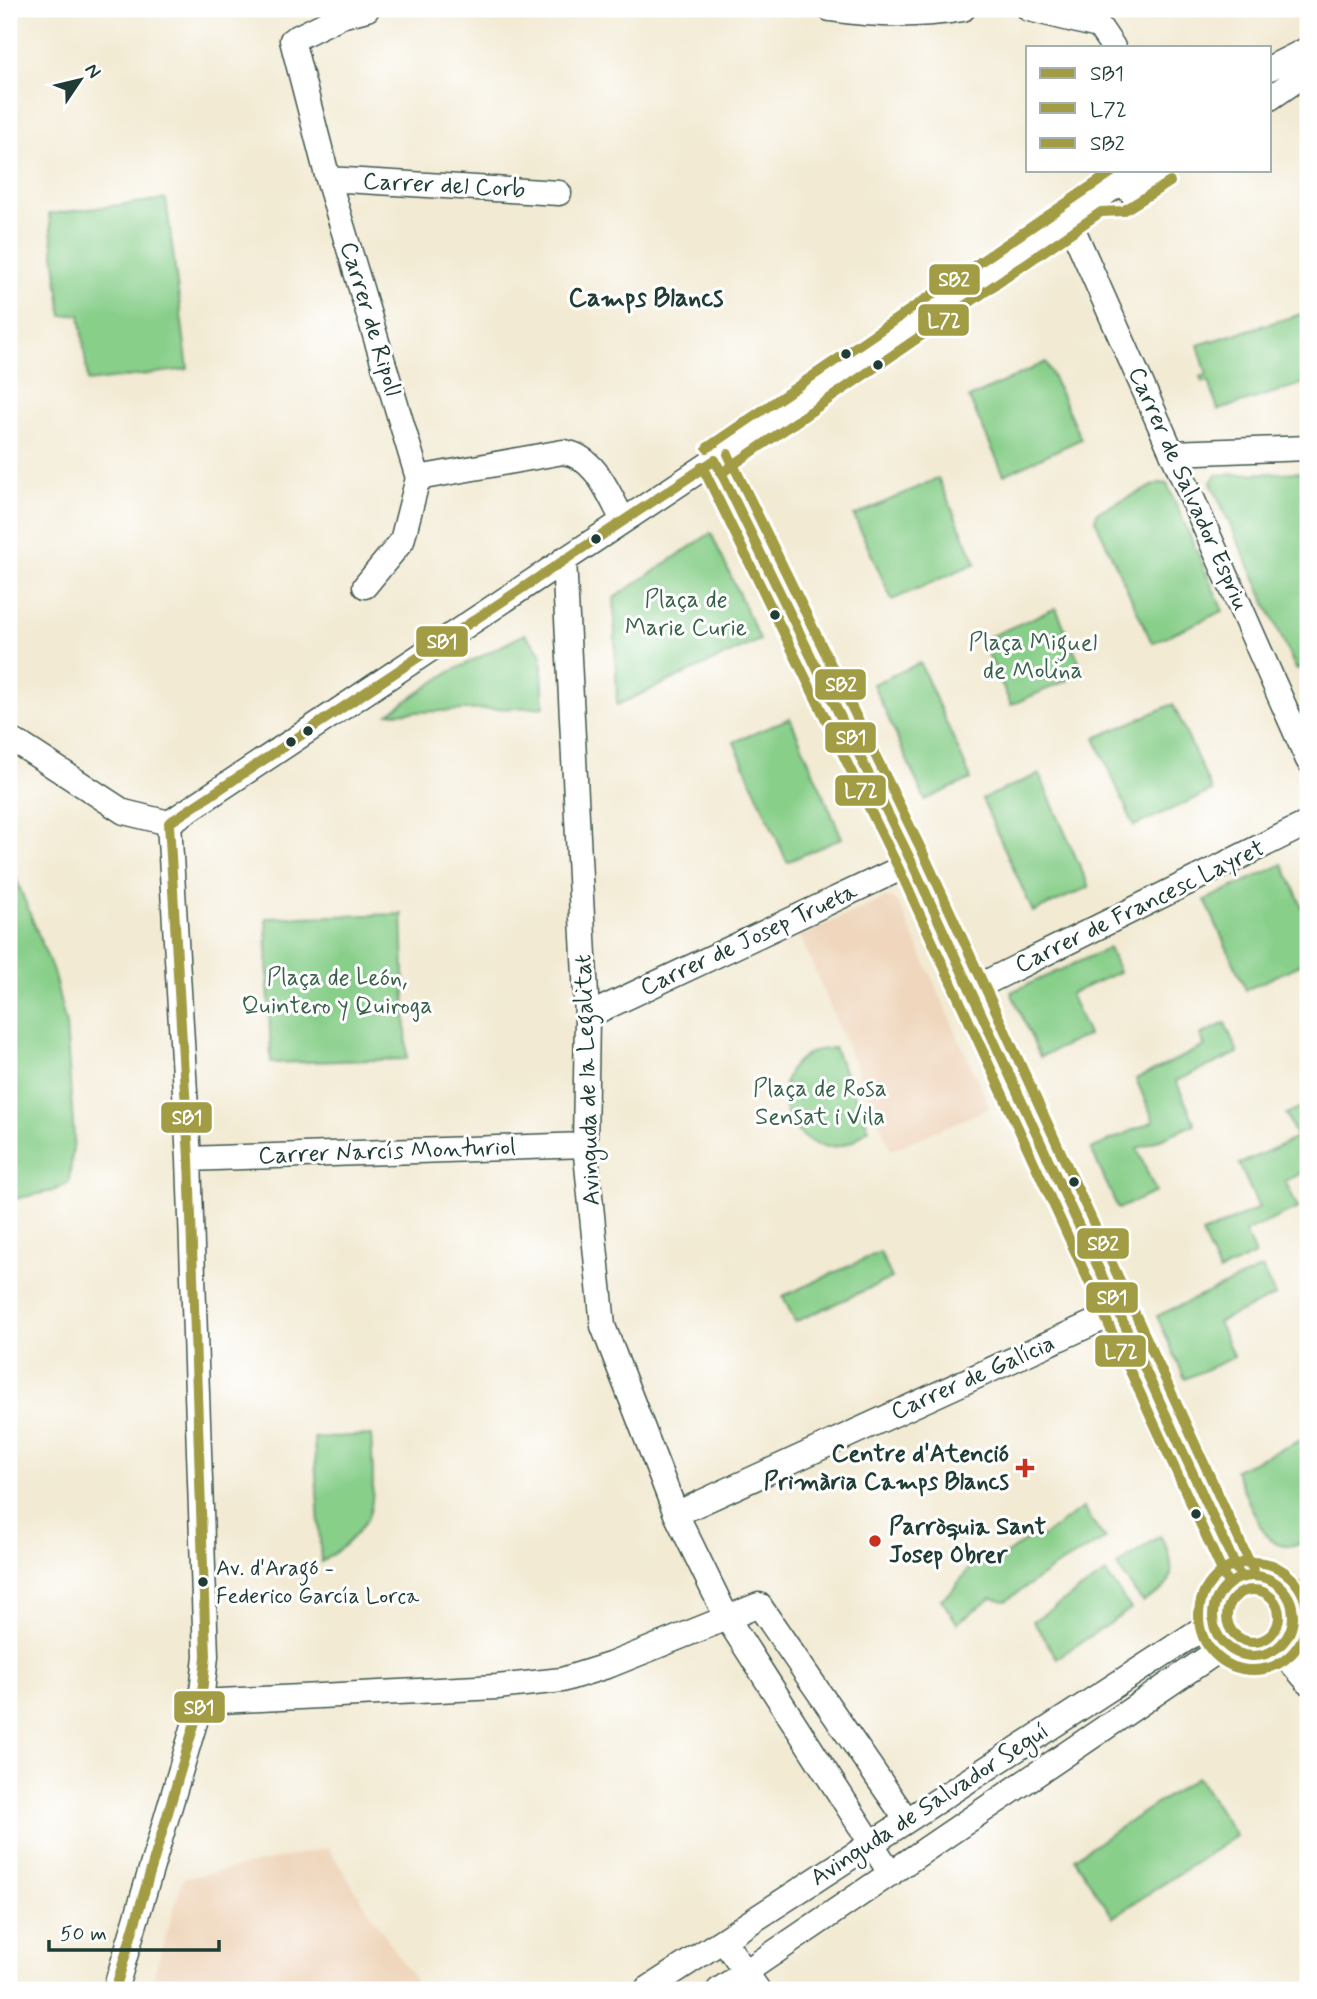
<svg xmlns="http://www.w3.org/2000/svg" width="1317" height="1999" font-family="Mynerve,sans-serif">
	<rect width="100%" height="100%" fill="#fff"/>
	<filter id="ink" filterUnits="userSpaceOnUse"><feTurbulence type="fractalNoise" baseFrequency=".0143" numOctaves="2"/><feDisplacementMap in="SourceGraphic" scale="14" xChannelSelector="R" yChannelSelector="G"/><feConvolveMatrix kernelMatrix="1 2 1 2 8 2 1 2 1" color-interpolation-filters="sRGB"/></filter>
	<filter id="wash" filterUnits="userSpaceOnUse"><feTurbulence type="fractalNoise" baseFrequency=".00686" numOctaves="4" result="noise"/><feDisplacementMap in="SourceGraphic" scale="28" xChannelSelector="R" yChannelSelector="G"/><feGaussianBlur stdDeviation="1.57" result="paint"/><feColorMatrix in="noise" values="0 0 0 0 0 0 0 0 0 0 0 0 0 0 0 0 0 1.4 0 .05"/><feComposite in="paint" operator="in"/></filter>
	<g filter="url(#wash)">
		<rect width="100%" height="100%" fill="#f2ead3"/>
		<path fill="#efd6bc" d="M888,897l10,5 92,206 -99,42 -91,-214z
			M328,1848l93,142h-272l34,-111z"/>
		<path fill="#88cf8a" stroke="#54865f" stroke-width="2" d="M166,199l22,170 -100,13 -8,-68 -18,2 -13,-102z
			M1308,312v70l-90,28 -9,-29 -7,1 -2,-5 7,-2 -9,-30z
			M1046,362l35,77 -77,36 -35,-77z
			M1308,472v194l-12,3 -85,-187 5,-7z
			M938,478l38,85 -84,37 -38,-84z
			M1159,483l8,1 56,127 -71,32 -57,-123 2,-8z
			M711,533l49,107 -143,65 -3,-107z
			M1056,608l28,65 -73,32 -29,-65z
			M525,634l16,19 3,54 -155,6 57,-39z
			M920,663l51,116 -46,21 -52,-116z
			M1173,704l39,87 -78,35 -39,-88z
			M790,718l52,120 -55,24 -53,-120z
			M1039,774l50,113 -56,25 -51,-113z
			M9,861l44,110 13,54 8,113 -5,45 -16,8 -44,9z
			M1283,864l25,55v42l-62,29 -41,-90z
			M402,914l5,145 -136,4 -5,-145z
			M1109,948l10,24 -49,22 18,41 -48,22 -29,-65z
			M1225,1023l13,30 -62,28 19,43 -58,25 19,43 -38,17 -27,-60 63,-28 -18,-42 69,-33 -5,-11z
			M834,1048l35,81c-6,4 -12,10 -18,13 -57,26 -97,-64 -39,-90 6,-3 15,-3 22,-4z
			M1308,1104v66l-23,11 13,27 -53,24 10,23 -36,17 -17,-38 57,-26 -20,-44 58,-26 -11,-24z
			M880,1252l12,26 -97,44 -12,-26z
			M1262,1268l13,28 -57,26 16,35 -49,22 -28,-63z
			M371,1435c1,19 5,67 -3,82 -11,19 -29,34 -47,45l-7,-124z
			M1308,1437v105c-12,5 -32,5 -41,-6 -12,-14 -24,-49 -32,-66z
			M1083,1508l22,31 -52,29 -47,33 -15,-3 -34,25 -16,-24 10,-7 24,-31 17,3 39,-27 9,1z
			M1160,1536c9,13 17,36 6,50 -6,7 -17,12 -24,16l-25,-36z
			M1106,1573l25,36 -74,49 -24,-37z
			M1197,1777l39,59 -123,81 -39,-59z"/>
	</g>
	<g filter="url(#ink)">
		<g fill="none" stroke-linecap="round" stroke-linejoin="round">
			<g stroke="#3f574c" stroke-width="27">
				<path id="street" d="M830,9c45,7 88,8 133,0
					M1029,9l69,17
					M1090,13l23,34
					M1270,68l38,-19
					M1270,98l38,-26
					M328,179l231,14
					M1130,191l32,-21
					M1068,218l240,542
					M1172,453l136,-5
					M715,460l197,403 329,715
					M418,478l145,-26c33,4 46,43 60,68
					M564,559l23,457 -2,129 18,181 73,188 51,104 164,256
					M365,586l37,-45 16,-63 -90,-299 -36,-139 49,-24 26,-7
					M9,740l12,5 103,67 45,11
					M169,823l546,-363 424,-290
					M971,990l337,-167
					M587,1016l325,-153
					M189,1159l396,-14
					M676,1514l441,-202
					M1213 1616a40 40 0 1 1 80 0a40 40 0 1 1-80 0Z
					M1288,1597l20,-9
					M1278,1647l30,35
					M201,1702l296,-15 65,-7 48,-15 149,-60 147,214
					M723,1940l35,50
					M115,1990l86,-288 5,-46 -17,-497 -20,-336
					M646,1990l568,-369
					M719,1990l506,-344"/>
			</g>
			<use href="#street" stroke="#fff" stroke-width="24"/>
			<g stroke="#fff" stroke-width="16">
				<path id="bus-1" d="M715,460l197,403 329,715
					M169,823l546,-363
					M1213 1616a40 40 0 1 1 80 0a40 40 0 1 1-80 0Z
					M115,1990l86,-288 5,-46 -17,-497 -20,-336"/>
			</g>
			<g stroke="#fff" stroke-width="16">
				<path id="bus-2" d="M702,466l197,403 329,715
					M723,472l378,-260 22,-1 47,-29
					M1199 1616a54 54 0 1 1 108 0a54 54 0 1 1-108 0Z"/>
			</g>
			<g stroke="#fff" stroke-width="16">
				<path id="bus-3" d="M707,448l408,-278
					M728,454l197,403 329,715
					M1227 1616a26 26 0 1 1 52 0a26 26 0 1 1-52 0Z"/>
			</g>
			<use href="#bus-1" stroke="#a29c44" stroke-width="10"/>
			<use href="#bus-2" stroke="#a29c44" stroke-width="10"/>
			<use href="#bus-3" stroke="#a29c44" stroke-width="10"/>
		</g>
	</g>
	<g fill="#1f3d34" stroke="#fff" stroke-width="2.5">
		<circle cx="846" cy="354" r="6"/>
		<circle cx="878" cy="365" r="6"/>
		<circle cx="596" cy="539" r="6"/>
		<circle cx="775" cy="615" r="6"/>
		<circle cx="308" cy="731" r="6"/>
		<circle cx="291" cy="742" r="6"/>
		<circle cx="1074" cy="1182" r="6"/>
		<circle cx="1196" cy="1514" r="6"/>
		<circle cx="203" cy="1582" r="6"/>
	</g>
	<g fill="#c8321e" stroke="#fff" stroke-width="2.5">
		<path d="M1021.5 1457.5h7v7h7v7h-7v7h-7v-7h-7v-7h7z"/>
		<circle cx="875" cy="1541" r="7"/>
	</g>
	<g text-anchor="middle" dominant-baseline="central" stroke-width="6" stroke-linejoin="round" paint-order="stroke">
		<g font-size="22" fill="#1f3d34" stroke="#fff" text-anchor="start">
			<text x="216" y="1569">Av. d'Aragó -<tspan x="216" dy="28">Federico García Lorca</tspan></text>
		</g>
		<g font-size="24" fill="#1f3d34" stroke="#fff">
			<text transform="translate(444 186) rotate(3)">Carrer del Corb</text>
			<text transform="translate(370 319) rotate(73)">Carrer de Ripoll</text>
			<text transform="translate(1188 489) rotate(66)">Carrer de Salvador Espriu</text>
			<text transform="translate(1140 907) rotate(-26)">Carrer de Francesc Layret</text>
			<text transform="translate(749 940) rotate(-25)">Carrer de Josep Trueta</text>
			<text transform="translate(588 1080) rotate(-92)">Avinguda de la Legalitat</text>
			<text transform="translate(387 1152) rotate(-2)">Carrer Narcís Monturiol</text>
			<text transform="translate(973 1378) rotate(-24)">Carrer de Galícia</text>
			<text transform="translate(930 1805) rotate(-33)">Avinguda de Salvador Seguí</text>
		</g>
		<g font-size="24" fill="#39624a" stroke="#fff">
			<text x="686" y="600">Plaça de<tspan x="686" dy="28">Marie Curie</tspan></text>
			<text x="1033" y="643">Plaça Miguel<tspan x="1033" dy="28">de Molina</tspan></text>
			<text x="337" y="978">Plaça de León,<tspan x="337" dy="28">Quintero y Quiroga</tspan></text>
			<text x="820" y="1089">Plaça de Rosa<tspan x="820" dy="28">Sensat i Vila</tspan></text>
		</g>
		<g font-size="24" font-weight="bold" fill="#1f3d34" stroke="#fff" text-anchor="end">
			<text x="1009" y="1454">Centre d'Atenció<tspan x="1009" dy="28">Primària Camps Blancs</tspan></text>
			<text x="889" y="1527" text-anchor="start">Parròquia Sant<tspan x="889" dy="28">Josep Obrer</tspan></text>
		</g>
		<g font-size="26" font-weight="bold" fill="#1f3d34" stroke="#fff">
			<text x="646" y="299">Camps Blancs</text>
		</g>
	</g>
	<g stroke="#fff" stroke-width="2.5">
		<rect x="928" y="263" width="53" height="33" rx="7" fill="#a29c44"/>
		<rect x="917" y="303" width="53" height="34" rx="7" fill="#a29c44"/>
		<rect x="415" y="625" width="54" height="33" rx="7" fill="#a29c44"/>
		<rect x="814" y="668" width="53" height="33" rx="7" fill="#a29c44"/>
		<rect x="824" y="721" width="53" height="33" rx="7" fill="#a29c44"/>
		<rect x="834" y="774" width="53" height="33" rx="7" fill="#a29c44"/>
		<rect x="160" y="1101" width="53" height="33" rx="7" fill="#a29c44"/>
		<rect x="1076" y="1227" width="54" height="33" rx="7" fill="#a29c44"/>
		<rect x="1085" y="1281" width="54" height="33" rx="7" fill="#a29c44"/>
		<rect x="1094" y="1334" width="53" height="34" rx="7" fill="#a29c44"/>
		<rect x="173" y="1690" width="53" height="34" rx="7" fill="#a29c44"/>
	</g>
	<g font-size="19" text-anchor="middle" font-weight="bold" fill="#fff">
		<text x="954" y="286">SB2</text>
		<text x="944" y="327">L72</text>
		<text x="442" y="648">SB1</text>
		<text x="841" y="691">SB2</text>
		<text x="851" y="744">SB1</text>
		<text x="861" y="797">L72</text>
		<text x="187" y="1124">SB1</text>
		<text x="1103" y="1250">SB2</text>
		<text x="1112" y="1304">SB1</text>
		<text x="1121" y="1358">L72</text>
		<text x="199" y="1714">SB1</text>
	</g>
	<rect width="1317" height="1999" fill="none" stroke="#fff" stroke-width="35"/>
	<rect x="1026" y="46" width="245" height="126" fill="#ffffff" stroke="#a5b1ae" stroke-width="2"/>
	<rect x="1040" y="68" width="35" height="10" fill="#a29c44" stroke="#a5b1ae" stroke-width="2"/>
	<text x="1090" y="80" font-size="21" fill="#1f3d34">SB1</text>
	<rect x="1040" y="103" width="35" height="10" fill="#a29c44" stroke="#a5b1ae" stroke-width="2"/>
	<text x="1090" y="116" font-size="21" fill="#1f3d34">L72</text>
	<rect x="1040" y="138" width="35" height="10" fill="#a29c44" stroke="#a5b1ae" stroke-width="2"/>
	<text x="1090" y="150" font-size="21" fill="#1f3d34">SB2</text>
	<g transform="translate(80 80) rotate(55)" stroke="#ffffff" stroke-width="5" paint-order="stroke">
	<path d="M0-5L12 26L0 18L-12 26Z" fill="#1f3d34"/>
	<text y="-10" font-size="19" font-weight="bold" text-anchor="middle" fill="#1f3d34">N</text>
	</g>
	<path d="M49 1940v10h170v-10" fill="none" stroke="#1f3d34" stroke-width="3.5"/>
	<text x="60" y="1940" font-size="21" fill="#1f3d34" stroke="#ffffff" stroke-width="5" paint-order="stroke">50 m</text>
</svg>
